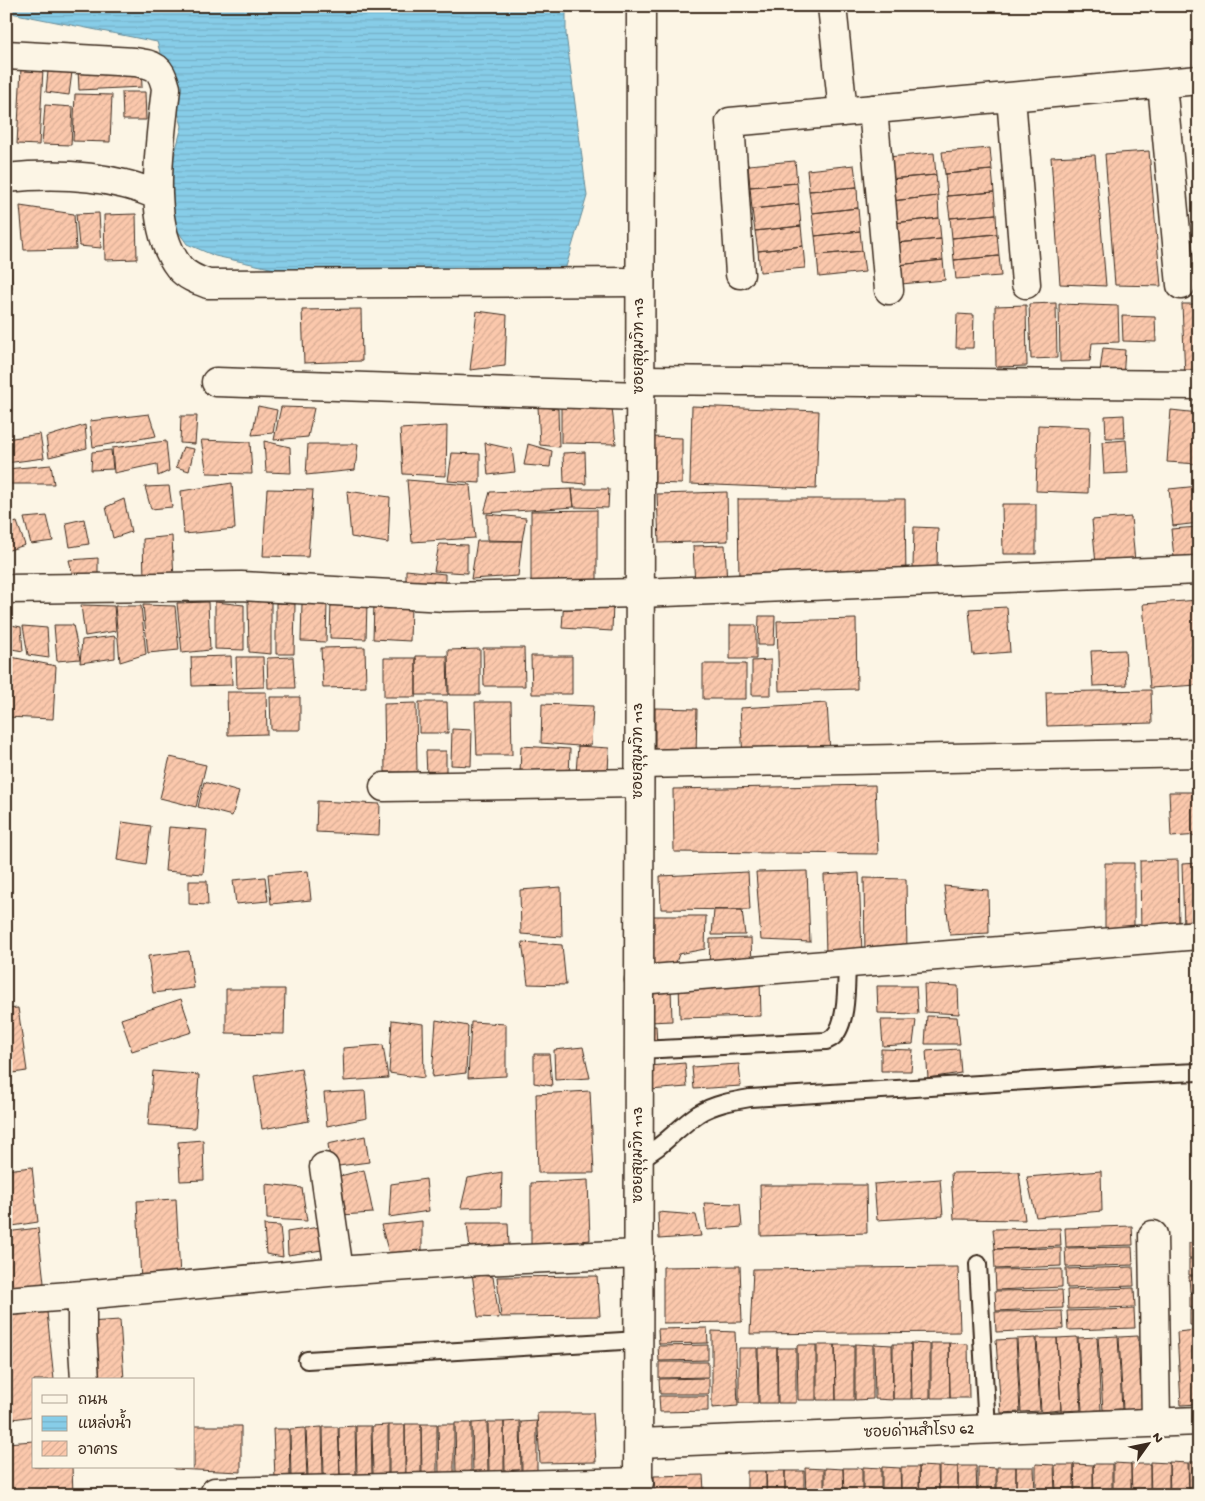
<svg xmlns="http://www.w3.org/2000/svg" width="1205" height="1501" font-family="'Gochi Hand','Playpen Sans Thai',sans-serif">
	<defs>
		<pattern id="water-rules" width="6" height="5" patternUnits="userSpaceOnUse" patternTransform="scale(1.25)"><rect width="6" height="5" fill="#87cde8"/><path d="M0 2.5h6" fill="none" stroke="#75b0c7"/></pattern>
		<pattern id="building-hatch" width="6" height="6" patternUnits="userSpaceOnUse" patternTransform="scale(1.25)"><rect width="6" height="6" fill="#fbc8ac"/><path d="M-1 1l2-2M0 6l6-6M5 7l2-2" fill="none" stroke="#d8ac94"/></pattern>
	</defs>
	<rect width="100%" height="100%" fill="#fcf5e5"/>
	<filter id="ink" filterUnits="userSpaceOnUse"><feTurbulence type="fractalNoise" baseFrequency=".02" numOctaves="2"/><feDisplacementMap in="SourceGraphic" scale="10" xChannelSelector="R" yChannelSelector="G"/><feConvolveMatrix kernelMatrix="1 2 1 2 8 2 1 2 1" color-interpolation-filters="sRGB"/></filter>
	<g filter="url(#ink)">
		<path fill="url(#water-rules)" stroke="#698c97" d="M6,6h560v28l21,162 -22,74 -281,1 -69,-15 -28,-12 -26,-37 21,-81 -25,-84 -151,-30z"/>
		<path fill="url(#building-hatch)" stroke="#3b2a1e" d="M49,61l24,3 -4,31 -23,-3z
			M141,67l1,20 -63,3 -1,-21z
			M21,68l22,1 -4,76 -22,-1z
			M122,92h23l1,28h-23z
			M75,94l37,1 -2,47 -37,-1z
			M45,105l28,2 -2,38 -29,-1z
			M990,148l2,22 -47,4 -3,-22z
			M1149,151l12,135 -46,-1 -10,-131z
			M934,153l2,22 -47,4 -2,-22z
			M1095,155l11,131 -46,-2 -9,-127z
			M795,161l2,22 -47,4 -2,-22z
			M854,165l3,22 -48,4 -2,-21z
			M992,170l2,22 -47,4 -2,-22z
			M936,175l2,21 -47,5 -2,-22z
			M797,183l2,21 -47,5 -2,-22z
			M857,187l1,21 -46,5 -3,-22z
			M994,192l2,22 -46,4 -3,-22z
			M938,196l1,22 -45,5 -3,-22z
			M799,204l2,22 -46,5 -3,-22z
			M20,206l54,8 2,35 -52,1z
			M858,208l2,23 -45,5 -3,-23z
			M99,213l2,35 -22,-2 -3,-32z
			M136,214l1,45 -32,1 -1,-45z
			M996,214l1,20 -45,4 -2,-20z
			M939,218l2,21 -45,4 -2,-20z
			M6,221h3l3,68h-6z
			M801,226l2,20 -45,5 -3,-20z
			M860,231l2,20 -45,4 -2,-19z
			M997,234l2,22 -45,4 -2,-22z
			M941,239l2,21 -45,5 -2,-22z
			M803,246l2,22 -45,4 -2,-21z
			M862,251l3,21 -46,5 -2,-22z
			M999,256l2,20 -45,3 -2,-19z
			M943,260l2,20 -44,4 -3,-19z
			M1056,303l1,55 -26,1 -2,-55z
			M1059,304l59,2 1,36 -27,1 -2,18 -30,1z
			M1182,304h17v73h-14z
			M1026,305l1,61 -31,1 -1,-61z
			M361,309l1,52 -58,2 -2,-53z
			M477,311l30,4 -2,51 -35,4z
			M957,314l17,1 -1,33h-17z
			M1122,316l33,1 1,25 -33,-1z
			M1103,348l22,2 -2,29h-24z
			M561,405l51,3 4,36 -55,-1z
			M258,406l19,4 -4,23 -21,2z
			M538,406l20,3 1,38 -19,-2z
			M692,406l127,5 -3,78 -126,-5z
			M281,407l33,1 -6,29 -34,3z
			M1171,410l28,3v51l-32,-2z
			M149,414l7,22 -63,11 -3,-26z
			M1124,415l1,23h-19l-1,-22z
			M181,416h16l-2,28 -15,-1z
			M85,425l2,23 -38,9 -3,-20z
			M1038,425l52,2 -2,66 -52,-2z
			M447,426l-1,50 -43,-2 -3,-45z
			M40,434l4,24 -38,5v-24z
			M651,437l31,1v46l-31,-1z
			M201,440l49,2 2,32 -45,-1z
			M1126,440l2,33 -24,1 -2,-32z
			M166,441l3,30 -11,5 -1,-12 -43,9 -2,-25z
			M264,441l26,6 1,26 -25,-1z
			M485,443l27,6 3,23 -27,3z
			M308,444h50l-3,26 -49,5z
			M528,444l24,7 -2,16 -26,-2z
			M183,447l11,2 -5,22 -13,-4z
			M111,450l2,19 -22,1 1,-18z
			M585,452l1,32 -22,-2 -1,-29z
			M452,453l28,1v29l-32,-2z
			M51,465l3,19h-48v-15z
			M407,480l63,5 5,53 -63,4z
			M232,483l3,46 -51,5 -3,-43z
			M169,486l3,21 -21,2 -6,-22z
			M1199,486v37l-26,3 -4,-37z
			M267,489l46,1 -5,67 -45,-1z
			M572,489h37l-1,19 -34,-1z
			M572,489l2,18 -90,6 6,-21z
			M347,491l43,6 -2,46 -37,-6z
			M727,492l1,49 -69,2 -2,-49z
			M124,499l7,33 -18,6 -7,-31z
			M738,499h167l1,82h-167z
			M1002,504h34v50h-33z
			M597,510v76l-66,2v-77z
			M487,514l39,4 -4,23 -35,-1z
			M47,516l6,25 -22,3 -7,-26z
			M1131,517l4,45 -39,3 -4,-45z
			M84,519l5,25 -19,3 -4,-24z
			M17,522l8,23 -19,6v-26z
			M914,527l24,1 -1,39h-24z
			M1199,527v38l-24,2 -4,-38z
			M172,536l2,45 -30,-1 -1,-41z
			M477,541h45l-4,35 -47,3z
			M439,544l28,1v28l-33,-2z
			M725,545l2,40 -32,2 -2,-41z
			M98,558v24l-24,-2 -5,-20z
			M406,570l39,4v21l-39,-2z
			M564,599l49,3 -1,29 -50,-3z
			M1199,600v85l-49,3 -7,-84z
			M248,601h23v53l-22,-2z
			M331,601l36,1 -1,37 -36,-1z
			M208,602l2,48 -28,3 -5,-50z
			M215,602l29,3v45l-29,-1z
			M276,603l19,1 -1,50h-18z
			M302,603h25l-1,39 -25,-1z
			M374,603l37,2 -1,36 -37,-2z
			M81,605l33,1 2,25 -31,5z
			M143,605l32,1 4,44 -31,3z
			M115,606h26l5,48 -26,8z
			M1007,607l3,45 -37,3 -4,-46z
			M759,616h16l-1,29h-16z
			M856,619l1,70 -78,2 -2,-70z
			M6,624l15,3 2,24 -17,-3z
			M54,625h19l7,34 -23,2z
			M730,625h26v34h-26z
			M23,626l24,2 2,30 -21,-3z
			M115,636v22l-35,5 2,-23z
			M365,647l1,40 -43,1 -2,-40z
			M483,648h41l1,38h-41z
			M480,649v46h-31l-1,-45z
			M1125,650l2,35 -34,1 -2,-35z
			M6,656l50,10 -3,53 -47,-2z
			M231,656l1,29 -40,1 -1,-29z
			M416,656h31l1,39h-32z
			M531,656h41v38h-40z
			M236,657h27l1,30 -27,1z
			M293,657l2,31h-27l-1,-30z
			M384,658h32v39h-32z
			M771,660v35h-19v-34z
			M703,664h43v35h-43z
			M1151,690l1,33 -105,3 -1,-34z
			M227,692h39l1,42 -39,1z
			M270,697h30v33h-29z
			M419,702h28l1,31h-29z
			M475,702h36l1,53h-35z
			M416,703l1,69h-32l-1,-68z
			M827,703l3,50 -87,5 -3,-50z
			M542,704l51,2 -2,39 -13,1 -37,-3z
			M655,708l42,1 -1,48 -41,-1z
			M452,729l20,1 -1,36 -20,-1z
			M521,746l49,3 -1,29 -49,-3z
			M578,746l31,2 -1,27 -32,-2z
			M426,751h20v24l-19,1z
			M170,757l36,8 -10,42 -36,-9z
			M204,782l35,10 -7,24 -34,-9z
			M875,785l3,69 -204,-2 -1,-63z
			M1169,792h30v43l-28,2z
			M317,801l63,3 -1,31 -63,-3z
			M122,822l29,4 -5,39 -29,-5z
			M169,827l38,3 -4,44 -38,-3z
			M1178,860l1,74h-38l-1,-73z
			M1105,863h29v66l-29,-1z
			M1199,863v63l-15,1 -2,-63z
			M308,871l3,29 -40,4 -3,-30z
			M807,871l3,71 -49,-2 -5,-68z
			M748,872l2,38 -89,-1 -1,-33z
			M859,873l3,81h-36l-2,-79z
			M265,877l3,24 -32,3 -3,-24z
			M864,878l42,1 1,76 -42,1z
			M189,881h18l1,24 -19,-1z
			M944,886l44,4 1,43 -39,2z
			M561,887l1,50 -41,-3 -1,-44z
			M714,910h28l3,25h-33z
			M652,916h54l-1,33 -26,5 -5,14 -22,3z
			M751,938l1,29 -43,2 1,-30z
			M522,942l40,3 4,40 -38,-1z
			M189,951l5,37 -41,5 -5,-37z
			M760,980l1,36 -81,2 -1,-36z
			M924,984l34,2 1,28 -34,-2z
			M877,986h39l2,28 -40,-1z
			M647,987h24l1,34 -23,1z
			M226,989h59l-1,45 -58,-1z
			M181,999l11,33 -60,19 -11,-32z
			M18,1008l9,63 -21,3v-65z
			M927,1016l30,1 3,27h-35z
			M392,1020l31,4 1,54 -35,-5z
			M436,1020l32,6 -2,47 -34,4z
			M881,1020h35l-3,24 -30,2z
			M471,1022l35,2v52l-38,2z
			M645,1026h11l1,19 -12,1z
			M383,1045l5,33 -44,3 -1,-33z
			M583,1047l7,31 -35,2 -1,-30z
			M881,1049l32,1 -2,21h-30z
			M959,1049l2,24 -33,5 -2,-27z
			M534,1054h15l3,32 -18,-3z
			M685,1063l2,24 -37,3 -2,-24z
			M739,1064l2,22 -47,3 -2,-22z
			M301,1068l8,53 -47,8 -8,-53z
			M153,1071l46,4 -4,53 -47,-3z
			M365,1091l2,27 -40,8 -3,-33z
			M590,1091l4,82h-56l-2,-79z
			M365,1136l4,26 -38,5 -3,-23z
			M203,1140l1,40 -24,1 -2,-39z
			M32,1167l6,55 -32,5v-57z
			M364,1170l9,43 -32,2 -5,-38z
			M1101,1171l1,40 -66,6 -9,-40z
			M502,1172l-1,35 -40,1 7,-30z
			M1019,1172l6,48 -71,-1 -3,-46z
			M426,1179l3,32 -40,6 2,-33z
			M940,1179l3,37 -66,4 -3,-36z
			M588,1180l2,60 -59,6v-63z
			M266,1184l36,4 5,33 -40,-2z
			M760,1185h106l1,48 -106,3z
			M176,1199l4,78 -39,4 -4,-80z
			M704,1203l36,1 2,23 -35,3z
			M658,1212l38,3 5,21 -42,3z
			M422,1221v29l-32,7 -9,-32z
			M467,1223h41l1,23 -39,3z
			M264,1225l16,1 3,31 -17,-3z
			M1132,1226l1,19 -67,2 -1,-19z
			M319,1227l3,23 -34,5 -1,-23z
			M38,1228l6,55 -38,6v-57z
			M1060,1228l1,18 -66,3 -2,-20z
			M1189,1243h10v15h-10z
			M1132,1247l1,18 -67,2 -1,-19z
			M1061,1248v18l-66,3 -1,-20z
			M1189,1259h10v16h-10z
			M740,1266l2,56 -79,1v-56z
			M958,1267l2,65 -210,2 3,-65z
			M1133,1267l1,19 -67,2 -1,-19z
			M1062,1269v18l-66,3 -1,-20z
			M472,1273l21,4 6,41 -21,-1z
			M597,1276l3,40 -99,1 -4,-40z
			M1189,1276h10v16h-9z
			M1134,1288l1,19 -67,2 -1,-19z
			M1062,1290l1,18 -67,3 -1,-20z
			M1190,1293h9v15h-9z
			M1134,1309l1,19 -67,2 -1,-19z
			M1190,1310h9v15h-9z
			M1062,1311l1,18 -67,3 -1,-20z
			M47,1312l7,68h-20v36l-28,4v-104z
			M120,1320l4,60h-32l-4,-58z
			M707,1328l1,15 -49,1 -1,-15z
			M1196,1330l3,74 -18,1 -4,-73z
			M712,1331l23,1 3,74 -26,2z
			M1118,1336l4,73 -19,1 -5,-73z
			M1138,1336l4,73 -19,1 -4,-73z
			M1077,1337l4,73 -20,1 -4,-73z
			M1097,1337l4,73 -19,1 -4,-73z
			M1036,1338l4,73 -19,1 -4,-73z
			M1037,1338h20l4,72 -20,2z
			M1016,1339l4,73 -19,1 -5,-73z
			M911,1343l19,1v54l-18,1z
			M931,1343h18l1,55h-19z
			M949,1343l19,1 1,54h-19z
			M855,1344l18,1v54l-18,1z
			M874,1344l18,1 1,55 -18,-1z
			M893,1344h18v55h-18z
			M708,1345v15l-49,1 -1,-15z
			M797,1345h19v55h-18z
			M817,1345h18l1,55h-19z
			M835,1345h19v55h-18z
			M739,1348h18l1,55h-19z
			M758,1348h19v55h-18z
			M777,1348h19v55h-18z
			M659,1362h49v15l-49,1z
			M709,1378v16h-49l-1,-15z
			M659,1396h49v15l-48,1z
			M537,1413h56l3,49 -56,1z
			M520,1421l1,50h-16l-1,-49z
			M537,1421v50h-15l-1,-49z
			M487,1422l1,50h-15l-1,-49z
			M488,1422h16v49l-15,1z
			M455,1423h16v49l-15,1z
			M405,1424h16v50h-15z
			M421,1424h16v49h-15z
			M438,1424h16v49h-15z
			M388,1425v50h-15l-1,-49z
			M389,1425h16v49h-16z
			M194,1426h47v46l-67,-3v-2h20z
			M355,1426l1,50h-16l-1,-49z
			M356,1426h15l1,49h-15z
			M322,1427l1,50h-15l-2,-49z
			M323,1427h15l2,49 -16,1z
			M305,1428l2,50h-16l-1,-49z
			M273,1429h16l1,49h-15z
			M34,1441v26h38l1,28h-67v-52z
			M1150,1462l19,1v32h-18z
			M1169,1462l19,1 1,32h-19z
			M1189,1462h10v33h-10z
			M1113,1463l18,1v31h-18z
			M1036,1464l18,1 1,30h-19z
			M1074,1464l19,1v30h-18z
			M1093,1464h19v31h-18z
			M1131,1464h19v31h-18z
			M1055,1465h19v30h-18z
			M919,1466l19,1 1,28h-19z
			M939,1466l19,1v28h-19z
			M958,1466h18l1,29h-19z
			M863,1467l18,1v27h-18z
			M882,1467l18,1 1,27h-19z
			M901,1467h18v28h-18z
			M978,1467l18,1v27h-18z
			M997,1467h19v28h-19z
			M1016,1467h18l1,28h-19z
			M805,1468l19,1v26h-18z
			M825,1468l18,1 1,26h-19z
			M843,1468h19v27h-18z
			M747,1471h19v24h-19z
			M766,1471h19v24h-18z
			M785,1471h19v24h-19z
			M703,1475l1,16 -49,1 -1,-16z
			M654,1493h50v2h-49z"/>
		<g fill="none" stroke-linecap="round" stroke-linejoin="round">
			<g stroke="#3b2a1e" stroke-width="20">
				<path id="lane" d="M639,1050l187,-9c2,-1 5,-2 7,-4 15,-13 13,-55 14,-74
					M639,1159c23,-11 38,-31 59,-45 16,-10 34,-13 52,-16l375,-23 74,-3
					M978,1264l9,165
					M307,1360l332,-20"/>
			</g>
			<g stroke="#3b2a1e" stroke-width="31">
				<path id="street" d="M832,6l11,106
					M6,55l129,7c20,3 26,5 31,26 -5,51 -21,136 13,179 7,9 18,13 29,17l432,-2
					M1162,84l19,201
					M1011,97l15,187
					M873,109l16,181
					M6,178c39,-4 79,-4 118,6 11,2 22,7 33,11
					M740,274l-10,-152 469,-42
					M640,380l559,5
					M216,382l424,14
					M6,589l235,-3 205,11 194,-4 559,-23
					M640,764l559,-11
					M384,787l255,-4
					M639,980l560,-45
					M324,1167l15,104
					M1153,1235l3,187
					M6,1301l76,-6
					M85,1380l-3,-49v-36l257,-24 140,-10 160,-7
					M215,1492l424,-10"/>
			</g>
			<g stroke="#3b2a1e" stroke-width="31">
				<path id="secondary" d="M639,1443l560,-22
					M638,1495l3,-1489"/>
			</g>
			<use href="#lane" stroke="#fcf5e5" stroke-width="16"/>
			<use href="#street" stroke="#fcf5e5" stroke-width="28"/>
			<use href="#secondary" stroke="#fcf5e5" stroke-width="28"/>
		</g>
	</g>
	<g text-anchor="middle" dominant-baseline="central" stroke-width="4" stroke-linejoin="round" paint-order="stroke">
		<g font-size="15" fill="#3b2a1e" stroke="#fcf5e5">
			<text transform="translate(640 346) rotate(-90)">ซอยสุขุมวิท 113</text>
			<text transform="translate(639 751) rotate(-90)">ซอยสุขุมวิท 113</text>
			<text transform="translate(639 1155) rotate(-90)">ซอยสุขุมวิท 113</text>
			<text transform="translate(919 1432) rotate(-2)">ซอยด่านสำโรง 62</text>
		</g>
	</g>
	<rect width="1205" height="1501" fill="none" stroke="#fcf5e5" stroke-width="25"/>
	<rect x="12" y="12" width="1180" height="1476" fill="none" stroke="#3b2a1e" stroke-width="2" filter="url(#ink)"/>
	<rect x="32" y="1378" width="162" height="90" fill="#fcf5e5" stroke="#afa495"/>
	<rect x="42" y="1395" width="25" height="8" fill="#fcf5e5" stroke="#afa495"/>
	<text x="78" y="1404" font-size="15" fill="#3b2a1e">ถนน</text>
	<rect x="42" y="1416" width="25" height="15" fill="url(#water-rules)" stroke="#afa495"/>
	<text x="78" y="1428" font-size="15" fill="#3b2a1e">แหล่งน้ำ</text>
	<rect x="42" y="1441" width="25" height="15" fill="url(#building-hatch)" stroke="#afa495"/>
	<text x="78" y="1454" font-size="15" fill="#3b2a1e">อาคาร</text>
	<g transform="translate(1148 1444) rotate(57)" stroke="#fcf5e5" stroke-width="4" paint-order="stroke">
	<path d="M0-4L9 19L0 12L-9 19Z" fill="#3b2a1e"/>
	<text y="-8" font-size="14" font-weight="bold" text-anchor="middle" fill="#3b2a1e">N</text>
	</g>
</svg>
